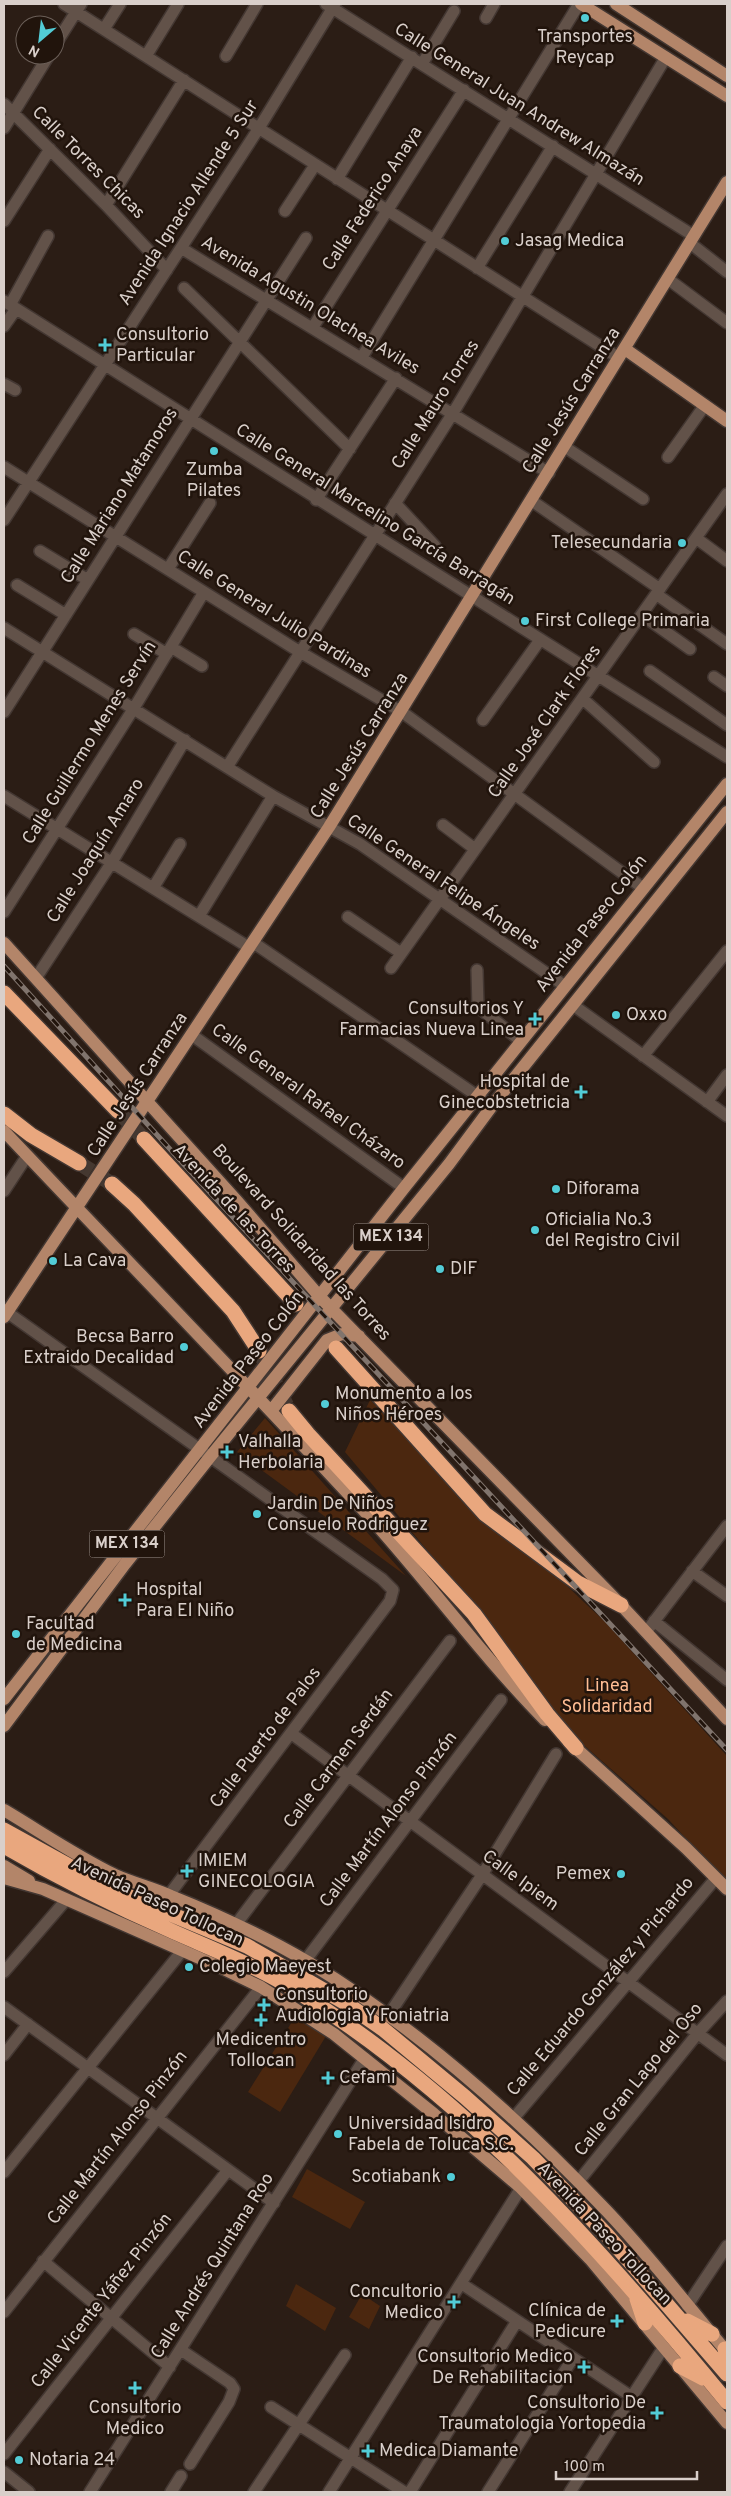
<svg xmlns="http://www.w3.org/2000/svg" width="731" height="2496" font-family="Overpass,sans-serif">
	<rect width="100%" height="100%" fill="#2b1d15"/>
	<path fill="#4b270f" d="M370,1400l234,221 123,135v127l-59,-64 -90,-79 -34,-41 -34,-50 -165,-197z
		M265,1418l141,158 -169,-124z
		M295,2017l31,19 -46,76 -32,-20z
		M307,2169l58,33 -15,27 -58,-32z
		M296,2284l40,24 -11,23 -39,-25z
		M362,2294l18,12 -11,23 -20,-12z"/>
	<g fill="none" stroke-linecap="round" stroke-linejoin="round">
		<path stroke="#453830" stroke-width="15" stroke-dasharray="15 8" stroke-linecap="butt" d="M118,1111l26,28
			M79,1163l33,21
			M259,1351l29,57"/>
		<g stroke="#433732" stroke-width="14">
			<path id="minor" d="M64,4l555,354
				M326,4l368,232
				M486,18l8,-14
				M104,29l16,-25
				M55,45l26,-41
				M146,56l32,-52
				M226,56l31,-52
				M422,64l32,-53
				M4,104l102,101 61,65
				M4,128l45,-73
				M337,179l75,-122
				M106,205l78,-125
				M285,211l30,-46
				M4,221l46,-72
				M690,243l37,29
				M181,248l368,225
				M477,268l76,-122
				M668,279l59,44
				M184,288l166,161
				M4,301l723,456
				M10,305l38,-69
				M4,326l12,-17
				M313,327l151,-237
				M362,357l217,-353
				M4,384l11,6
				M565,447l78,52
				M668,457l37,-52
				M4,467l296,185 102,60 241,176
				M316,500l80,-122
				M532,501l128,88
				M395,503l40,43
				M4,520l255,-392 76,-124
				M696,538l31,23
				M40,551l48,29
				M168,569l42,-66
				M17,585l49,30
				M656,594l71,50
				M642,615l48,34
				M4,628l269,168 87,48 205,142
				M134,634l33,20
				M171,647l31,19
				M650,671l77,54
				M714,677l13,9
				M583,699l71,63
				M4,712l302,-474
				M483,720l57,-80
				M227,767l226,-354 213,-356
				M4,796l246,152
				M443,825l32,24
				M153,888l27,-44
				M4,912l130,-204 70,-116
				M199,916l74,-120
				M348,917l53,36
				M254,943l238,163
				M391,968l336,-474
				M477,970l1,37 43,34
				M36,978l76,-116 73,-122
				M573,1005l154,111
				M192,1035l212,153
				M643,1056l84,-105
				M707,1102l20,-27
				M4,1191l23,-35
				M4,1310l378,269 11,11 -3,11 -221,294
				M692,1571l35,25
				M654,1621l73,59
				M646,1632l81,-106
				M292,1734l435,321
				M237,1923l213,-282
				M305,1961l196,-261
				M4,1972l62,-72
				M4,2007l270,196
				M388,2016l94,-141 74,-121
				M4,2055l24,-31
				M513,2119l203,-241
				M4,2172l178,-221
				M578,2182l120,-149 29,-32
				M43,2261l127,106
				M462,2284l170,113
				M687,2306l40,-60
				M4,2312l257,-325
				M181,2350l49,33 4,6 -5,13 -39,62
				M271,2407l133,85
				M4,2454l224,-284
				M4,2472l25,20
				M90,2492l275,-434
				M171,2492l10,-16
				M254,2492l91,-137
				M329,2492l192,-304
				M410,2492l107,-171
				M488,2492l85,-134
				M570,2492l94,-145"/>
		</g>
		<g stroke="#433732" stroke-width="15">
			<path id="major" d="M581,4l146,92
				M616,4l111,72
				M625,349l102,72
				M4,943l233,258 83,96 301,308 106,114
				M4,1131c120,127 243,253 362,382 61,67 115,142 179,207
				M4,1317l325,-490 398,-645
				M271,1411l56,-71 15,-6 17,2
				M4,1699l400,-511 323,-404
				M4,1726l121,-162 85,-107 239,-293 43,-58 235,-294
				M569,1742l117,106 41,41
				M4,1810c37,22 72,46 111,65 18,8 38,13 56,21 47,19 93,40 137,66 108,65 206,152 293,243 45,46 84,98 126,147
				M4,1866l25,15
				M4,1878l39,11 179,79 39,19 73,47 100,80 87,74 69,71 137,164"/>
		</g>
		<g stroke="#433732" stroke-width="18">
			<path id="highway" d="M4,993l114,118
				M4,1114l27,21 48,28
				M144,1139l152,165
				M112,1184l22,20 99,107 26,40
				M336,1348l149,166 93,69 43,22
				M289,1411l19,23 166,180 73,100 29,34
				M4,1830l107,59 136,57 97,56 39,27 82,68 68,61 73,76 121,140
				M4,1846c55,32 111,60 170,86 36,16 75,31 109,51 175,104 317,264 444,419
				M637,2299l8,24
				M687,2321l25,13
				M725,2349l2,7
				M680,2366l23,12"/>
		</g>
		<use href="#minor" stroke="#625249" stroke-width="11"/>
		<use href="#major" stroke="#b38569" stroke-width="12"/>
		<use href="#highway" stroke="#e9a77e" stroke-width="15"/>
		<g stroke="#80746d" stroke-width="5">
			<path id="rail" d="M4,966l174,192 549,592"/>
		</g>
		<use href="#rail" stroke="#21140c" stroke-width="3" stroke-dasharray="9" stroke-linecap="butt"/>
	</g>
	<g fill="#52ccd6" stroke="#21140c" stroke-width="2">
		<circle cx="585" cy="18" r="5"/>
		<circle cx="505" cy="241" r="5"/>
		<path d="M102.5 337.5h5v5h5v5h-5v5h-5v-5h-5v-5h5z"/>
		<circle cx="214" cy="451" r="5"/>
		<circle cx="682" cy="543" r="5"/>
		<circle cx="525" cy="621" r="5"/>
		<circle cx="616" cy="1015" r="5"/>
		<path d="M532.5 1011.5h5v5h5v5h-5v5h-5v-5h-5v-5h5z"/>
		<path d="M578.5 1084.5h5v5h5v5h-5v5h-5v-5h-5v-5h5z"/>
		<circle cx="556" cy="1189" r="5"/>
		<circle cx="535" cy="1230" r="5"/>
		<circle cx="53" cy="1261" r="5"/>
		<circle cx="440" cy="1269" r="5"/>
		<circle cx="184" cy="1347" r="5"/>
		<circle cx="325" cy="1404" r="5"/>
		<path d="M224.5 1444.5h5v5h5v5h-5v5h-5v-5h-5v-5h5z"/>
		<circle cx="257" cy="1514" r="5"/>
		<path d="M122.5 1592.5h5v5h5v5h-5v5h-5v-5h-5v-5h5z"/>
		<circle cx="16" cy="1634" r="5"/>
		<path d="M184.5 1863.5h5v5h5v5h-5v5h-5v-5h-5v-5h5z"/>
		<circle cx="621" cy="1874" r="5"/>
		<circle cx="189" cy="1967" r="5"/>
		<path d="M261.5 1997.5h5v5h5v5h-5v5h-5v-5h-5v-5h5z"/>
		<path d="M258.5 2012.5h5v5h5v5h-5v5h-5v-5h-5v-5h5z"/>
		<path d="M325.5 2070.5h5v5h5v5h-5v5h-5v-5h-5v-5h5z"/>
		<circle cx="338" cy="2134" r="5"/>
		<circle cx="451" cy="2177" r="5"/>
		<path d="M451.5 2294.5h5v5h5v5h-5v5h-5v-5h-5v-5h5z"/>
		<path d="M614.5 2313.5h5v5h5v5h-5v5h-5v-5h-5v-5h5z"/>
		<path d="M581.5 2359.5h5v5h5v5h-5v5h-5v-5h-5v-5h5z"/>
		<path d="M132.5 2380.5h5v5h5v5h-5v5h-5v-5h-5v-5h5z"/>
		<path d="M654.5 2405.5h5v5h5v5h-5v5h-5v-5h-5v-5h5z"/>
		<path d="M365.5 2443.5h5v5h5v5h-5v5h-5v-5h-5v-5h5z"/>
		<circle cx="19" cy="2460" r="5"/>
	</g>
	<g text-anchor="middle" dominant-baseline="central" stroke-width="5" stroke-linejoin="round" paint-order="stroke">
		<g fill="#21140c" stroke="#a29791" stroke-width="1">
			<rect x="353.5" y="1223.5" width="75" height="27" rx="4"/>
			<rect x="89.5" y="1530.5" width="75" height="27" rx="4"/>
		</g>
		<g font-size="16" font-weight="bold" fill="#d9cfca">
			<text x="391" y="1237">MEX 134</text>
			<text x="127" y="1544">MEX 134</text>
		</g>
		<g font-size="18" fill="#d9cfca" stroke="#21140c" text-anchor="start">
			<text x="585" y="37" text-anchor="middle">Transportes<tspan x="585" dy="21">Reycap</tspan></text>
			<text x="515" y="241">Jasag Medica</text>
			<text x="116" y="335">Consultorio<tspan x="116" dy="21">Particular</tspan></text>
			<text x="214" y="470" text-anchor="middle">Zumba<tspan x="214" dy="21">Pilates</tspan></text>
			<text x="672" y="543" text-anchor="end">Telesecundaria</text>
			<text x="535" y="621">First College Primaria</text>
			<text x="524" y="1009" text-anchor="end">Consultorios Y<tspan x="524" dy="21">Farmacias Nueva Linea</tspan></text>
			<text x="626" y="1015">Oxxo</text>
			<text x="570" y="1082" text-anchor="end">Hospital de<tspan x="570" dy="21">Ginecobstetricia</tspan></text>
			<text x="566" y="1189">Diforama</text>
			<text x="545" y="1220">Oficialia No.3<tspan x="545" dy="21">del Registro Civil</tspan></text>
			<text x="63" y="1261">La Cava</text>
			<text x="450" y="1269">DIF</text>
			<text x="174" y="1337" text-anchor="end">Becsa Barro<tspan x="174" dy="21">Extraido Decalidad</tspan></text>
			<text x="335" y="1394">Monumento a los<tspan x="335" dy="21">Niños Héroes</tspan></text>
			<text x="238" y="1442">Valhalla<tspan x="238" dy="21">Herbolaria</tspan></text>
			<text x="267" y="1504">Jardin De Niños<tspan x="267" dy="21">Consuelo Rodriguez</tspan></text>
			<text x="136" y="1590">Hospital<tspan x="136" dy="21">Para El Niño</tspan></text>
			<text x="26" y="1624">Facultad<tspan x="26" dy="21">de Medicina</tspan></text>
			<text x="198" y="1861">IMIEM<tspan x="198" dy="21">GINECOLOGIA</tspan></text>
			<text x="611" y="1874" text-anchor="end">Pemex</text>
			<text x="199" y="1967">Colegio Maeyest</text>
			<text x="275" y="1995">Consultorio<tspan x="275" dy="21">Audiologia Y Foniatria</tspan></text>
			<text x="261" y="2040" text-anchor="middle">Medicentro<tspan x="261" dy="21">Tollocan</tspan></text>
			<text x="339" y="2078">Cefami</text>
			<text x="348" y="2124">Universidad Isidro<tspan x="348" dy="21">Fabela de Toluca S.C.</tspan></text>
			<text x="441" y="2177" text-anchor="end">Scotiabank</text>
			<text x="443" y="2292" text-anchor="end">Concultorio<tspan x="443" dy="21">Medico</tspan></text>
			<text x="606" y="2311" text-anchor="end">Clínica de<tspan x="606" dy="21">Pedicure</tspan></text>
			<text x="573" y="2357" text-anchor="end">Consultorio Medico<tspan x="573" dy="21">De Rehabilitacion</tspan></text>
			<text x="646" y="2403" text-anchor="end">Consultorio De<tspan x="646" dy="21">Traumatologia Yortopedia</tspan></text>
			<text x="135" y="2408" text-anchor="middle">Consultorio<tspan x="135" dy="21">Medico</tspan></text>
			<text x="379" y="2451">Medica Diamante</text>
			<text x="29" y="2460">Notaria 24</text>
		</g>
		<g font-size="18" fill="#d9cfca" stroke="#21140c">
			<text transform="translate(519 105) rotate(32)">Calle General Juan Andrew Almazán</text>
			<text transform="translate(88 163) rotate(45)">Calle Torres Chicas</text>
			<text transform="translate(373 199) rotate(-57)">Calle Federico Anaya</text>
			<text transform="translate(189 203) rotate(-57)">Avenida Ignacio Allende 5 Sur</text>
			<text transform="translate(310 306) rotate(31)">Avenida Agustin Olachea Aviles</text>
			<text transform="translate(572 401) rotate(-58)">Calle Jesús Carranza</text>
			<text transform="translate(436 405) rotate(-58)">Calle Mauro Torres</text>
			<text transform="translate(120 496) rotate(-58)">Calle Mariano Matamoros</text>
			<text transform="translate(375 515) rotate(32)">Calle General Marcelino García Barragán</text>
			<text transform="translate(274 615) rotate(32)">Calle General Julio Pardinas</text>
			<text transform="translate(545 722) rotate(-55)">Calle José Clark Flores</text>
			<text transform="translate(90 743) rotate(-58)">Calle Guillermo Menes Servín</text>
			<text transform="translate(360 746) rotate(-58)">Calle Jesús Carranza</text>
			<text transform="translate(96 851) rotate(-58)">Calle Joaquín Amaro</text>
			<text transform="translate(443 883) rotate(34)">Calle General Felipe Ángeles</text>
			<text transform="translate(592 924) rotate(-52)">Avenida Paseo Colón</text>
			<text transform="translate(138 1085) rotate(-57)">Calle Jesús Carranza</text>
			<text transform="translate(308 1097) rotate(36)">Calle General Rafael Cházaro</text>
			<text transform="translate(233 1209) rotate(47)">Avenida de las Torres</text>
			<text transform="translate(301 1243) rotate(48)">Boulevard Solidaridad las Torres</text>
			<text transform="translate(249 1360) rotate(-52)">Avenida Paseo Colón</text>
			<text transform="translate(266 1738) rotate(-53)">Calle Puerto de Palos</text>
			<text transform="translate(339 1759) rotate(-53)">Calle Carmen Serdán</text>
			<text transform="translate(389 1820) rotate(-53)">Calle Martín Alonso Pinzón</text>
			<text transform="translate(520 1881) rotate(36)">Calle Ipiem</text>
			<text transform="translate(157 1902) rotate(25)">Avenida Paseo Tollocan</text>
			<text transform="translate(601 1987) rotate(-50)">Calle Eduardo González y Pichardo</text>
			<text transform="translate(639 2080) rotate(-51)">Calle Gran Lago del Oso</text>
			<text transform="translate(118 2138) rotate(-52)">Calle Martín Alonso Pinzón</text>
			<text transform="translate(604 2234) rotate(47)">Avenida Paseo Tollocan</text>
			<text transform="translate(213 2266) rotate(-58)">Calle Andrés Quintana Roo</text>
			<text transform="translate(102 2301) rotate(-52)">Calle Vicente Yáñez Pinzón</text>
		</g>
		<g font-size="18" fill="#ffbd94" stroke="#21140c">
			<text x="607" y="1686">Linea<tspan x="607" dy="21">Solidaridad</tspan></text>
		</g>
	</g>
	<rect width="731" height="2496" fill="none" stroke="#d9cfca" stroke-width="10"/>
	<g transform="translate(40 40) rotate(208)"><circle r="24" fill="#21140c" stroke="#6b5f58"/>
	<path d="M0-4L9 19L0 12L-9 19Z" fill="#52ccd6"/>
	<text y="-8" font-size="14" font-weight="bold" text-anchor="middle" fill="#d9cfca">N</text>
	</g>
	<path d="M556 2471v8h141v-8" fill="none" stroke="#d9cfca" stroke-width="2.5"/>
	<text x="564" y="2471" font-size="15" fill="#d9cfca" stroke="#21140c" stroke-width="4" paint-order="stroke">100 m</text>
</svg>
